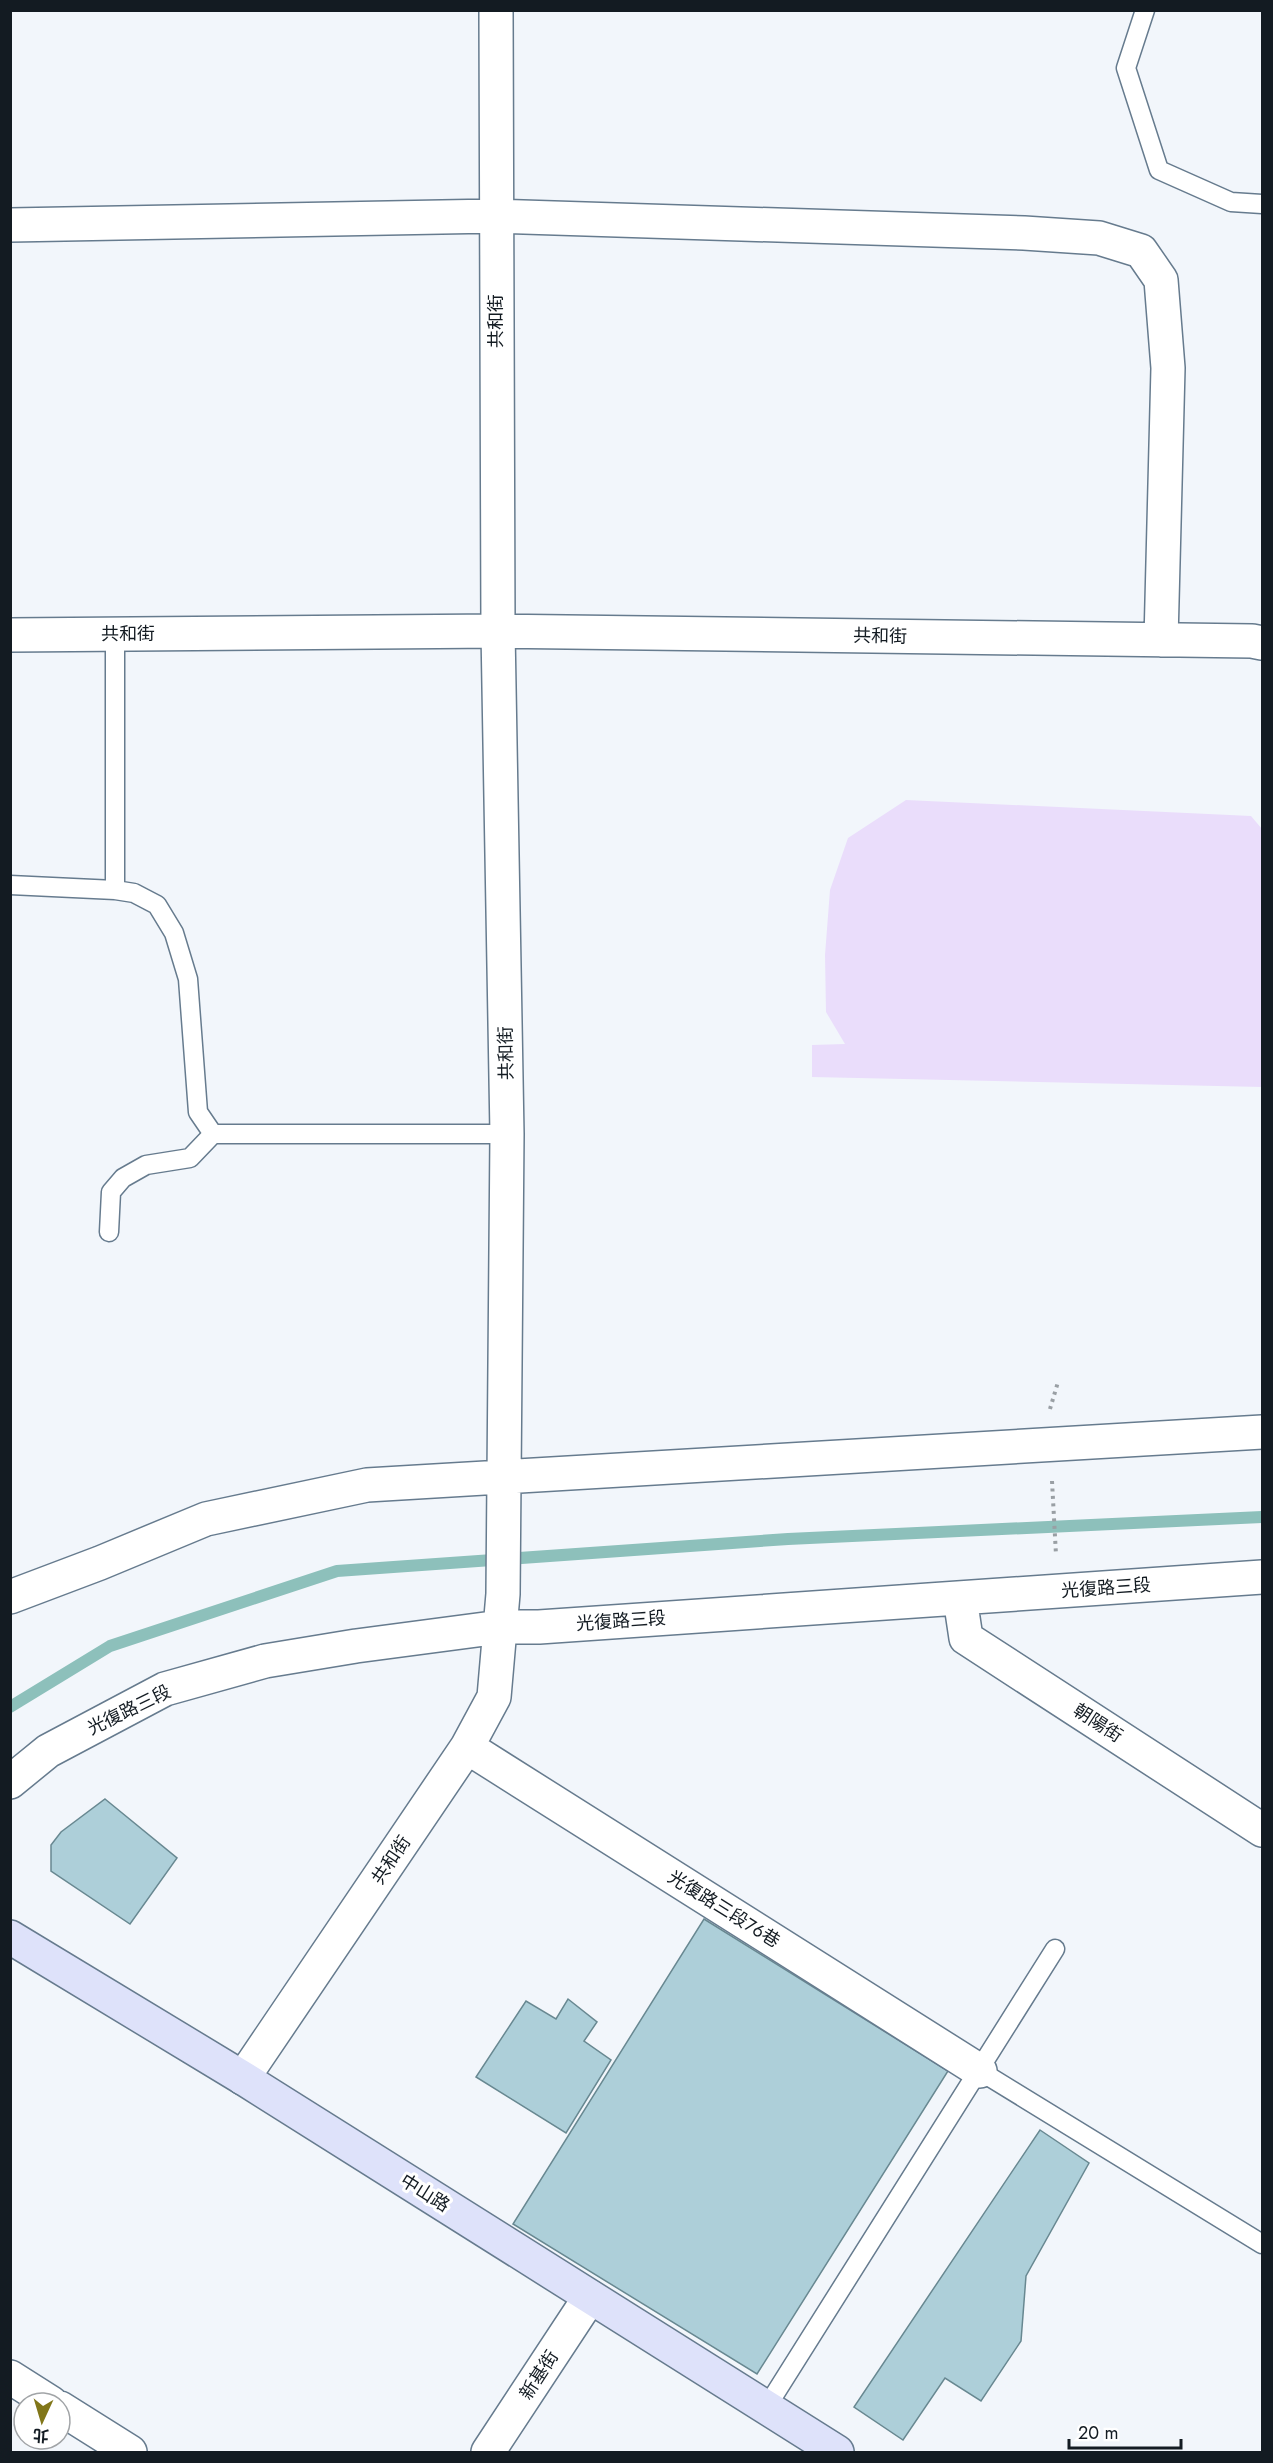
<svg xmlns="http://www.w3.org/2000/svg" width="1273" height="2463" font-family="Jost,'Noto Sans TC',sans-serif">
	<rect width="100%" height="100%" fill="#f2f6fb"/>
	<path fill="#eaddfb" d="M906,800l345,16 11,13v258l-450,-10v-32l33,-1 -19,-32 -1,-57 5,-65 18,-52z"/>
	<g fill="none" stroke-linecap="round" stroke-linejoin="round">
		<path stroke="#8dc0bb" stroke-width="12" d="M10,1707l100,-61 227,-75 451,-32 474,-22"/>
	</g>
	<path fill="#adcfd9" stroke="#688891" stroke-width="1.5" d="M105,1799l72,59 -47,66 -79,-53v-26l10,-13z
		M704,1919l244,152 -191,303 -244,-150z
		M568,1999l29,23 -13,19 27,19 -45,73 -90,-56 50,-76 30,18z
		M1040,2130l49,33 -63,113 -5,65 -40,60 -36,-23 -42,62 -49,-33z"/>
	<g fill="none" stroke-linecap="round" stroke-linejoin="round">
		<g stroke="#667b8e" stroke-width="21">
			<path id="service" d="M1145,10l-19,58 33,102 72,32 31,2
				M115,634v256
				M10,885l105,5 19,3 23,12 17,28 14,46 10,133 15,22 -23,24 -44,7 -23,13 -12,14 -2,40
				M213,1134h294
				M980,2071l282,173
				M766,2408l289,-459"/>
		</g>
		<g stroke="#667b8e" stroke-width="36">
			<path id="minor" d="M10,225l485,-9 529,17 75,5 42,13 20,29 7,88 -7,272
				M10,635l488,-4 754,10 10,2
				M10,1597l90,-34 106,-44 161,-34 895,-53
				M960,1598l6,40 296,192
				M467,1747l513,324
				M10,1782l38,-31 117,-62 100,-28 91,-15 144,-19h39l723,-50
				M243,2078l224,-331 27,-50 9,-103 4,-460 -9,-503 -2,-621
				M10,2377l41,26
				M60,2408l70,44
				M488,2452l102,-155"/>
		</g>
		<g stroke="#667b8e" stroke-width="36">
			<path id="secondary" d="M10,1937l233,141 594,374"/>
		</g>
		<path stroke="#999fa4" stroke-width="4" stroke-dasharray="3 4.5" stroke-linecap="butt" d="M1050,1409l8,-27
			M1052,1481l4,74"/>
		<use href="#service" stroke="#fff" stroke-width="18"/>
		<use href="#minor" stroke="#fff" stroke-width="33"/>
		<use href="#secondary" stroke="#dee2fa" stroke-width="33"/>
	</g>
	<g text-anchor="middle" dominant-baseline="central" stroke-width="6" stroke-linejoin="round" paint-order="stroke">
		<g font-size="18" fill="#131b22" stroke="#fff">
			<text transform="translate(496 321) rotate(-90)">共和街</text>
			<text x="128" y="634">共和街</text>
			<text transform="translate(880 636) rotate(1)">共和街</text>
			<text transform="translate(506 1053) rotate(-91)">共和街</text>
			<text transform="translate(1106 1588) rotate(-4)">光復路三段</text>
			<text transform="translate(621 1621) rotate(-4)">光復路三段</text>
			<text transform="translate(129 1710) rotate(-26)">光復路三段</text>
			<text transform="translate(1098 1723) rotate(33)">朝陽街</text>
			<text transform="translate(391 1860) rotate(-56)">共和街</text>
			<text transform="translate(724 1909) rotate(32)">光復路三段76巷</text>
			<text transform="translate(425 2193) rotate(32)">中山路</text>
			<text transform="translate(539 2375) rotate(-57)">新基街</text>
		</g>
	</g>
	<rect width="1273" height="2463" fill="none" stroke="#131b22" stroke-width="24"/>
	<g transform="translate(42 2421) rotate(184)"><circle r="28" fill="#ffffff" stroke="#a1a4a7" stroke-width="1.5"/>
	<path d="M0-4.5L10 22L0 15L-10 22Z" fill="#817619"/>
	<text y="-9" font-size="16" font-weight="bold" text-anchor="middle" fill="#131b22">北</text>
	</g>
	<path d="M1069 2439v9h112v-9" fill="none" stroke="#131b22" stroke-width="3"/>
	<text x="1078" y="2439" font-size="18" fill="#131b22" stroke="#ffffff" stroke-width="4.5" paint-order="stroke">20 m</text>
</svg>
